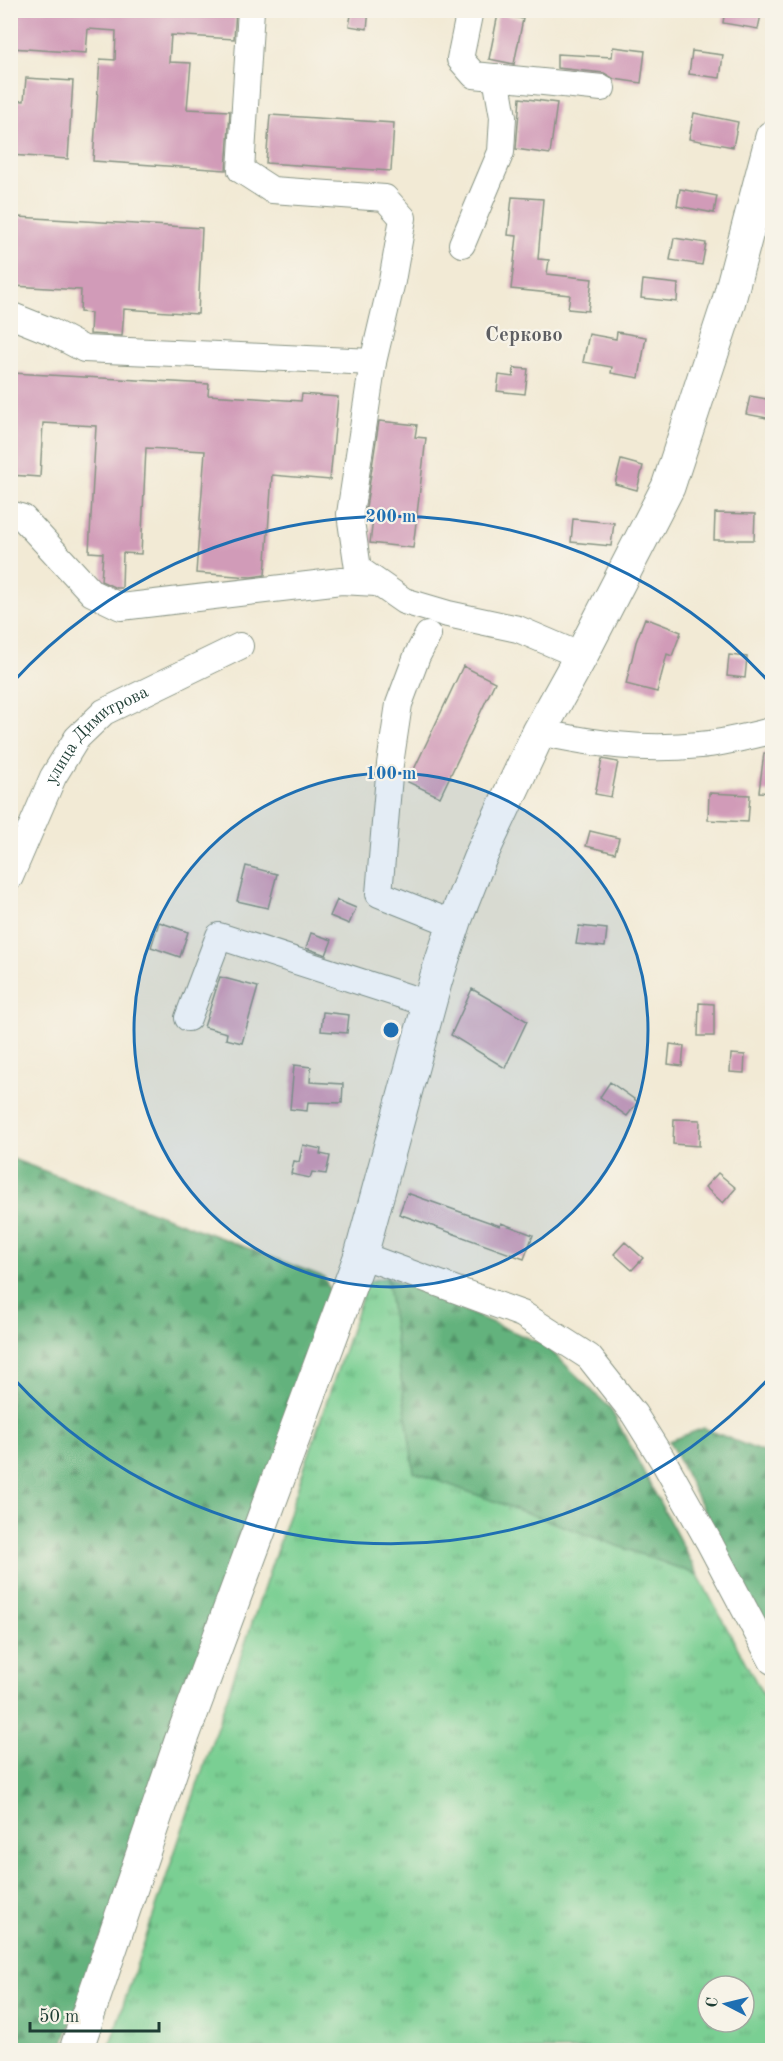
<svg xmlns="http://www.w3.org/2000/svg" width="783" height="2061" font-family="'Old Standard TT',serif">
	<defs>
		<pattern id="grass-tufts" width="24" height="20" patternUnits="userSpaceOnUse" patternTransform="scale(1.5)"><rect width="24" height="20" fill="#7acf93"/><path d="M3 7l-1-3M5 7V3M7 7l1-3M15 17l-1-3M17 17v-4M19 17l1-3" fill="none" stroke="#63a979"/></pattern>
		<pattern id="forest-firs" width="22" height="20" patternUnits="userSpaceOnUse" patternTransform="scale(1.5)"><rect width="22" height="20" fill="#63b27d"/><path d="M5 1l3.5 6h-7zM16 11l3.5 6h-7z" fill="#519267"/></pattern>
	</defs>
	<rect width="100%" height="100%" fill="#f7f3e8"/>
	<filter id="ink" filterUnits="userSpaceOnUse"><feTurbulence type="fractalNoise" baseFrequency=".0167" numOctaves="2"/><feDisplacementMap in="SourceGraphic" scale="12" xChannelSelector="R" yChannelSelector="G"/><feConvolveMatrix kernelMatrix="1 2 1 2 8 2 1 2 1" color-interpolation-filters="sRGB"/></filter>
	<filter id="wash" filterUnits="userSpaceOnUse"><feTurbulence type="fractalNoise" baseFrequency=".008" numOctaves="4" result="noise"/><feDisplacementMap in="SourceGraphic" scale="24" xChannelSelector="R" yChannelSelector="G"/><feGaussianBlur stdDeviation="1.35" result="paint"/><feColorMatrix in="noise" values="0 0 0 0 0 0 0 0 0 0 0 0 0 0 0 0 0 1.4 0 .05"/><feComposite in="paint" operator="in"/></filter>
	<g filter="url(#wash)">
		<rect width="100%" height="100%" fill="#f2ead5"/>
		<path fill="url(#grass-tufts)" stroke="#4c8664" stroke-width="1.5" fill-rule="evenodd" d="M387,1277l28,195 283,103 74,136v339h-664l259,-768zM708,1986h36v36h-36z"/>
		<path fill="url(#forest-firs)" stroke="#417858" stroke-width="1.5" d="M10,1158l314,119 14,33 -277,740h-50z
			M387,1277l159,69 64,62 88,167 -284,-103z
			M704,1428l68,28v192l-103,-207z"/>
		<g id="blocks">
			<path fill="#d19bb8" d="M14,10h222l-2,29 -63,-4 -2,27 22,1 -4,46 43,2 -4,59 -133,-9 7,-102 15,1 1,-29 -28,-2 -2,24 -75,-5z
				M352,10h17l-2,19 -18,-3z
				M725,10h37l-4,19 -35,-6z
				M498,14l25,5 -9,45 -25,-5z
				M613,47l32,4 -4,32 -27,-4 -10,-6 -47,-5v-14l55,3z
				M692,51l31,4 -3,23 -31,-4z
				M26,78l47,3 -5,78 -58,-4v-55l14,1z
				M520,98l37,5 -7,51 -34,-5z
				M694,113l44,9 -5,25 -44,-8z
				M270,115l124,8 -3,48 -125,-8z
				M680,189l37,7 -3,17 -37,-7z
				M512,197l31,2 -5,60 11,1 -2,14 45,5 -4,32 -20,-2 2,-14 -59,-6 6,-53 -9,-1z
				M18,217l184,11 -4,86 -74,-5 -2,27 -32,-2 1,-21 -11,-1 1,-22 -67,-4z
				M674,238l32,5 -4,22 -32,-5z
				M643,280l35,4 -1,18 -36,-4z
				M617,332l29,5 -7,41 -28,-5 1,-6 -29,-5 6,-28 27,5z
				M514,368l14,1 -3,25 -28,-3 2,-16 14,2z
				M12,373l197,11 -1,11 93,6 1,-7 36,3 -8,83 -58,-5 -7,100 -14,2 -55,-4 9,-122 -59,-3 -5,106 -18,-1 -1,35h-6l-15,-7 2,-28 -14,-1 7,-126 -53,-3 -3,54 -30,-2z
				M750,396l22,4v19l-26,-5z
				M379,421l38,4 -2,12 11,1 -13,110 -43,-5 3,-24 -7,-1 -1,-4z
				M621,460l22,6 -6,24 -22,-6z
				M715,513l40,1 -1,26h-40z
				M573,519l41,4 -3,23 -40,-4z
				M645,618l36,14 -9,24 -5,-2 -10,38 -31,-8 10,-42z
				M729,655l18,2 -2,21 -18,-2z
				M463,666l32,16 -55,115 -32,-15z
				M764,753l8,1v39l-13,-1z
				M602,759l16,3 -7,35 -16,-3z
				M709,793l41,2 -2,27 -40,-2z
				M590,831l29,7 -4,15 -29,-7z
				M246,866l31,8 -9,34 -31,-7z
				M337,900l19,8 -7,16 -19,-8z
				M159,922l29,10 -8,25 -29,-10z
				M579,926l28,3 -2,18 -29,-3z
				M311,933l21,7 -6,15 -20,-7z
				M220,977l38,10 -16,56 -16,-4 1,-6 -23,-6z
				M472,989l55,32 -22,47 -54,-33z
				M699,1003l15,1v32h-16z
				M323,1012l26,3 -2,18 -26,-2z
				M670,1044l14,2 -2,20 -14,-2z
				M731,1054l14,1 -1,18 -14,-1z
				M294,1065l17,2 -1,15 33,2 -1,19 -34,-1 -1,9 -17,-2z
				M610,1082l28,20 -11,14 -27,-19z
				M674,1119l26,1 -1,26 -26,-2z
				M303,1145l18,4 -1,5 10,2 -4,18 -14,-2 -2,6 -19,-4 3,-13 5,1z
				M718,1173l18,15 -13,15 -18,-16z
				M407,1193l93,33 1,-3 32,12 -9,24 -125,-45z
				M625,1242l18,16 -11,12 -18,-16z"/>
		</g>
	</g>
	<g filter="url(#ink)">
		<use href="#blocks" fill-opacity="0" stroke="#889484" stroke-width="1.5"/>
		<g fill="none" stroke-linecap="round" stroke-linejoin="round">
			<g stroke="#889484" stroke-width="28">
				<g id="minor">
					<path d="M251,10l-10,160 31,20 113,8 18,20 -11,63 -19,81 -23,152 8,55 46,32 44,13 70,15 63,27"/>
					<path d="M470,10l-10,49 14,16 128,13"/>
					<path d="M462,244l39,-92 2,-35 -7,-40"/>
					<path d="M10,315l40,16 34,18 289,13"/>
					<path d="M10,514l13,4 69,75 29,14 220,-26 35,2"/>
					<path d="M428,635l-11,21 -18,48 -9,60 -11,130 75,30"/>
					<path d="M539,732c56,12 103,19 161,13 24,-2 49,-9 72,-14"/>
					<path id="s1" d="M10,877l43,-100 24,-39 27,-26 136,-66"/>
					<path d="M188,1018l31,-82 210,68"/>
					<path d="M361,1255l161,59 67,43 45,57 30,48 44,78 64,121"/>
				</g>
			</g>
			<g stroke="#889484" stroke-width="35">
				<path id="major" d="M76,2050l105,-309 180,-486 75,-276 20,-61 23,-58 60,-128 42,-76 87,-169 60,-183 44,-167"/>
			</g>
			<use href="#minor" stroke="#fff" stroke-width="26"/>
			<use href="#major" stroke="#fff" stroke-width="33"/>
		</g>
	</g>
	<circle cx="391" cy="1030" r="257" fill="#1f6fb2" fill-opacity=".12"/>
	<g fill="none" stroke="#1f6fb2" stroke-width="3">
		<circle cx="391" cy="1030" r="257"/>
		<path d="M770 1377A514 514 0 0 1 12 1377M12 683A514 514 0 0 1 770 683"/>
	</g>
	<g text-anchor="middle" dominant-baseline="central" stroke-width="4.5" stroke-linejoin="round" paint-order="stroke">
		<g font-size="18" fill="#1f3d34" stroke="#f7f3e8">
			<text stroke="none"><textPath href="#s1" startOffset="171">улица Димитрова</textPath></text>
		</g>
		<g font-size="21" font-weight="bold" fill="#5d5e62" stroke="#f7f3e8">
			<text x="524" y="335">Серково</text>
		</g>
	</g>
	<circle cx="391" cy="1030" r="9" fill="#1f6fb2" stroke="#f7f3e8" stroke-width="3"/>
	<g font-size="18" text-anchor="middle" font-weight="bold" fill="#1f6fb2" stroke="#f7f3e8" stroke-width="4.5" stroke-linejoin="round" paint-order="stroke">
		<text x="391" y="522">200 m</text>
		<text x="391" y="779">100 m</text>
	</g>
	<rect width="783" height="2061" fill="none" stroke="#f7f3e8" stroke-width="36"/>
	<g transform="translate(726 2004) rotate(277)"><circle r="28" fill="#f7f3e8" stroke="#a1aaa0" stroke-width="1.5"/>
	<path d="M0-4.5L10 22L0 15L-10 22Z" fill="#1f6fb2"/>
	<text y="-9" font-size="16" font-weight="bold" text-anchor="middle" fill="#1f3d34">С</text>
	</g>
	<path d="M30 2022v9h129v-9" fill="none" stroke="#1f3d34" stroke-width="3"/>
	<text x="39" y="2022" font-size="18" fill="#1f3d34" stroke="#f7f3e8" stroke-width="4.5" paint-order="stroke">50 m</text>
</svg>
